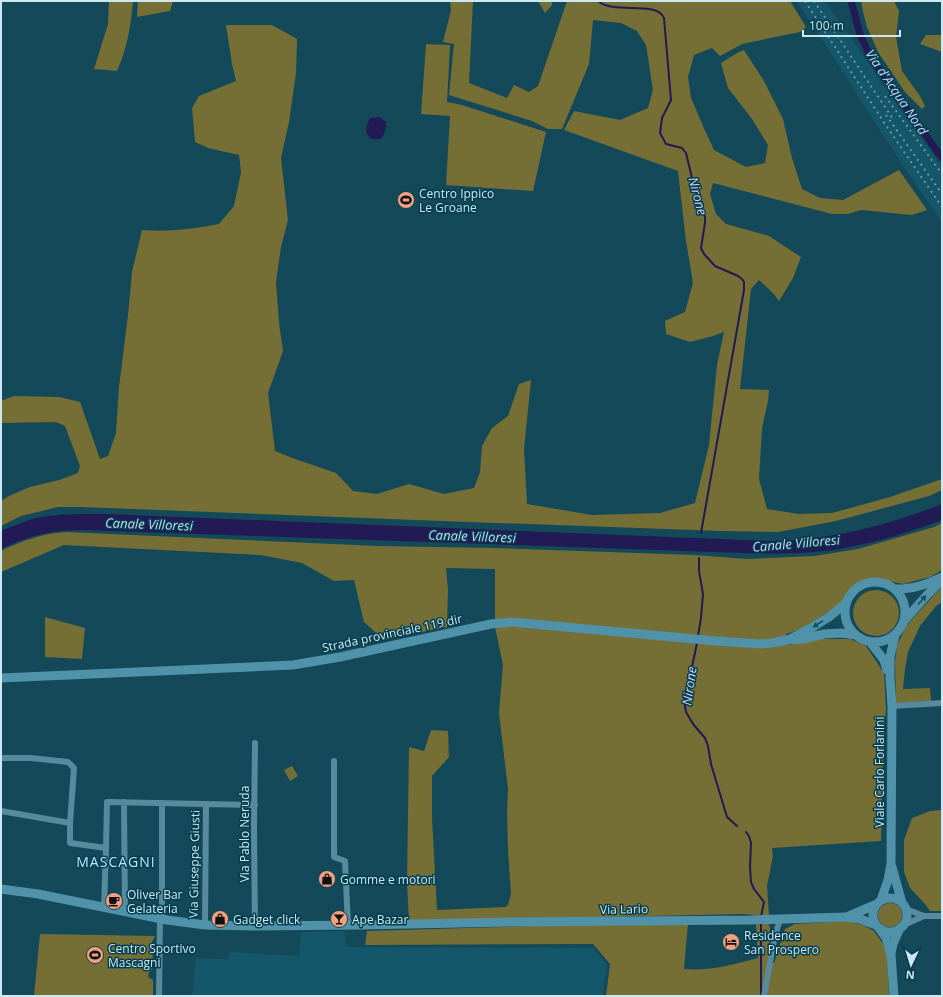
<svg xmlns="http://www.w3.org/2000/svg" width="943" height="997" font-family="'Open Sans',sans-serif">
	<rect width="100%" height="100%" fill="#134959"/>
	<path fill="#14566a" d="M797,1h28l71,102 46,64v55l-39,-56z
		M344,931l3,16 246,1 14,16 -4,32h-411l4,-38 32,1 1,-7 70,4 2,-24z"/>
	<path fill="#766f35" d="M109,1h24c-2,24 -6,48 -16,70l-23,-2 14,-45z
		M138,1h35l-3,10 -33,6z
		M450,1h23l-4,82 38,15 7,-13 15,7 9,-6 29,-85h223l16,26 -6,5 -58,12 -22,12 -8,-8 -18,7 -6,22 3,21 12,28 11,24 32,17 19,-4 3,-18 -16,-26 -24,-31 -7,-25 16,-10 7,-3 20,31 19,38 9,39 10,31 18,9 23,2 56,-30 28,40 -15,5 -51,-5 -13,4h-16l-119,-31 -3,11 6,20 10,10 43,12 32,21 -8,21 -14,23 -6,-8 -14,-13 -8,9 -11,100 29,1 -1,11 -6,27 -3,51 8,30 32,5 33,-1 58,-16 52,-18v11l-13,6 -93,25 -58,11 -56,-1 -280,-10 -360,-14h-24l-37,9 -20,10v-25l10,-6 19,-8 29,-7 19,-7 2,-7 -15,-40 -9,-4 -55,1v-22l13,-5 45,1 21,5 20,57 8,-3 8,-23 3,-46 9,-72 4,-43 10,-42c26,2 51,-1 77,-6l15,-18 7,-34 -2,-17 -31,-7 -13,-6 -3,-34 7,-12 37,-15 -4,-17 -6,-39h46l25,14 -1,34 -7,49 -8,36 7,62 -7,27 -5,35 3,41 4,28 -15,42 7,58 20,8 41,14 17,18 24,3 32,-10 35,10 30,-6 6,-16 2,-26 10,-18 16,-12 11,-32 12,-4 -7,69 3,55 65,11 68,-2 35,-10 14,-58 8,-80 7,-33 -11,4 -23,6 -24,-8 -1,-13 20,-9 8,-29 -7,-42 -8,-70 -114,-41 10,-19 46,9 28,-12 5,-18 -7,-45 -9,-14 -16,-8 -28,-3 -4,44 -27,65h-14l-16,-8 -83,-26 5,-51 -11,-2 8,-32z
		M538,1h14v4l-7,8z
		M861,1h33l5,10 -3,26 6,34 18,25 5,10 -3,3 -17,-17 -27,-40 -11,-25 -4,-15z
		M926,35h16v17l-22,-8z
		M426,44l24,1 -3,57 15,3 84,27 -13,59 -87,-6 4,-69 -29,-2z
		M942,523v47l-12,7 -27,7 -31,-6 -9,3 -12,8 -6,11 -38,27 -21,7 3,11 29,-6h32l16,7 18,27 2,35 -3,45 -2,88 -109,7 1,8 -6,30 2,30 -27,-2 -333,7 -2,-38 2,-136 15,4 7,-21 17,1 1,26 -17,19v42l5,92 68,-3 3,-2 3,-11 -3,-44 -1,-37 1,-24 -9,-76 4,-48 -8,-38v-58l-49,-1 2,22 -1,37 -63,13 -20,-18 -10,-42 -20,1 -32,-18 -41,-8 -197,-10 -63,27v-21c20,-10 43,-18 65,-19l312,14 117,2 199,7 53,4 67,-3 44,-7 76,-22z
		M942,587v15l-6,4 -16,20 -12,26 -3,17 -2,20 27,-1 1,13 -35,2 -1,-41 2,-17 10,-20 29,-32z
		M853 613a23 23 0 1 1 46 0a23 23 0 1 1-46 0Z
		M45,617l40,11 -3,31 -37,-2z
		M292,766l6,10 -8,5 -6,-11z
		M942,810v101h-12l-5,-7 -15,-16 -6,-16v-32l8,-22 18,-7z
		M878 915a12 12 0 1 1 24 0a12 12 0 1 1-24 0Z
		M848,921l15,4 11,6 13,18 2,47h-283l4,-32 -17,-20 -228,1 2,-14 262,-8 59,1 -4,45c26,2 48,-4 74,-11l-2,-34 12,-1 2,5 -2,34 6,1 11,-34 10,-5z
		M40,934l115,2 -3,6 1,26 -4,4 -1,5 5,3v16h-119z"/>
	<path fill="#211a54" d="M380,117l6,5c0,7 -1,11 -5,17h-10c-7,-7 -5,-13 -1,-21z
		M942,504v16c-32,12 -64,22 -97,28 -33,6 -68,6 -102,5l-659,-23c-31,0 -55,5 -83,19v-17l2,-2c11,-4 22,-9 33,-12 23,-5 46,-4 69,-4l663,27c15,0 31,-1 46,-3 44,-5 87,-18 128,-34z"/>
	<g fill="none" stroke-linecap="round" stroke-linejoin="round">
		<path stroke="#211a54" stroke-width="2" d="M598,1c16,14 59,-1 66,17l7,82 -9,18 -2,15 6,11 16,4 4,5 7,29 12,35v6l-4,25 3,6 11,12 23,10 4,3 2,3v8l-43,243
			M698,636l3,-18 2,-24 -4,-23v-13
			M697,643l-5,24 -8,33 2,12 7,12 12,14 3,8 3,18 16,53 10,9
			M746,832l3,4 2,7 -1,24 1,15 3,7 10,13 -3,15
			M761,923v72"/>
		<path stroke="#211a54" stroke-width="7" d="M851,1l9,33 9,20 33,48 40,56"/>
		<path stroke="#578a9c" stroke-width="6" d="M892,706l50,-3
			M1,758h30l37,4 6,6 -4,55v20l36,5
			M334,761v96l11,4 3,64
			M124,802l1,110
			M162,803v116
			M1,811l69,12
			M104,908l2,-60 1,-46c50,1 99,2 148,3
			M906,909l18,7
			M205,925l1,-121
			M904,925l20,-9h18
			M255,926l-1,-97 1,-86
			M159,996l1,-77
			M764,996l10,-56 6,-21"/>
		<path stroke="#5092a9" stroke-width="9" d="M845 612a30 30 0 1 1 60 0a30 30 0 1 1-60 0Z
			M895,589c20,0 29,-4 47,-12
			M904,621l23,-26 15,-15
			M790,639l23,-12 16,-10 17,-14
			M870,642l14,18 3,10
			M1,678l292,-13 47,-8 151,-33 21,-2 204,19 44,3 12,-1 15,-3 16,-1 21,-5 17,-1 15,2
			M892,867l10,36
			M1,889l37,5 129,26 38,5 50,1 107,-1 151,-3 237,-2 96,-3 14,2 16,6
			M873 915a17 17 0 1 1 34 0a17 17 0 1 1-34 0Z
			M881,900l7,-20 3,-16 1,-158 -2,-27v-22l5,-22
			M849,916l28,-12
			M879,928l7,10 5,16 3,42
			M891,953l2,-9 7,-16"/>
		<path stroke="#6d96a3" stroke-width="2" stroke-dasharray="2 4" stroke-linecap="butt" d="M805,1l82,126 55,80
			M814,1l79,118
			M885,96l57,78
			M886,115l56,79"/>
	</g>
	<defs><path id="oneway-solid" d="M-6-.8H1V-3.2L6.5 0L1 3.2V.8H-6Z"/></defs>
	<g fill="#134f60">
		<use href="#oneway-solid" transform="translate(922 600) rotate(-48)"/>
		<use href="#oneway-solid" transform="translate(818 624) rotate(148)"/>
	</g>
	<defs>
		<g id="stadium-disc" transform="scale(0.9)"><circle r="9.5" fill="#f2a07f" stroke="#043e4e"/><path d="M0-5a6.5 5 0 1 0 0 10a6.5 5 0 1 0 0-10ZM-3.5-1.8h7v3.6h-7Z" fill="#111"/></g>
		<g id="shop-disc" transform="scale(0.9)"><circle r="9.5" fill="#f2a07f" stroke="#043e4e"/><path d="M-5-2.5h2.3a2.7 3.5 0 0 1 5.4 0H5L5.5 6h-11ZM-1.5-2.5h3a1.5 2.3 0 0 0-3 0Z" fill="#111"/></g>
		<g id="cafe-disc" transform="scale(0.9)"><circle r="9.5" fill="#f2a07f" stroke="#043e4e"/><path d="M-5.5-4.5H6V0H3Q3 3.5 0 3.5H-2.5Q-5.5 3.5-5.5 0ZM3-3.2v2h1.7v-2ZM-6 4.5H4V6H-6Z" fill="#111"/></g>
		<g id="bar-disc" transform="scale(0.9)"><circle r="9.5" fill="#f2a07f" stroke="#043e4e"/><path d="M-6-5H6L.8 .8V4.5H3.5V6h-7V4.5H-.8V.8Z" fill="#111"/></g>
		<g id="hotel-disc" transform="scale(0.9)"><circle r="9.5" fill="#f2a07f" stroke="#043e4e"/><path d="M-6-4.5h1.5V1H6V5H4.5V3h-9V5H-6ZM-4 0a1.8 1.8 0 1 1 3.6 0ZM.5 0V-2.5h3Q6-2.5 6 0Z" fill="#111"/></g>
	</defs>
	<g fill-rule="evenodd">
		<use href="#stadium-disc" x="406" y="200"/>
		<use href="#shop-disc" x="327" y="879"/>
		<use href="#cafe-disc" x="114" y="901"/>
		<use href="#shop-disc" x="220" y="919"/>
		<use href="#bar-disc" x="339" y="919"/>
		<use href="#hotel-disc" x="731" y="942"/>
		<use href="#stadium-disc" x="95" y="955"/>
	</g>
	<g text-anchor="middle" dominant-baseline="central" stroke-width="3" stroke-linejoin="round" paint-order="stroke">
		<g font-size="12" fill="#cee8f2" stroke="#043e4e" text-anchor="start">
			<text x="419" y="193">Centro Ippico<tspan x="419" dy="14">Le Groane</tspan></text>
			<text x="340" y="879">Gomme e motori</text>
			<text x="127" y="894">Oliver Bar<tspan x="127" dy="14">Gelateria</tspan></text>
			<text x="233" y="919">Gadget click</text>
			<text x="352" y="919">Ape Bazar</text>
			<text x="744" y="935">Residence<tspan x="744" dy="14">San Prospero</tspan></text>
			<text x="108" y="948">Centro Sportivo<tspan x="108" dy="14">Mascagni</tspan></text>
		</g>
		<g font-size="12" fill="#cee8f2" stroke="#043e4e">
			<text transform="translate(392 633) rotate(-12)">Strada provinciale 119 dir</text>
			<text transform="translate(879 772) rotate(-90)">Viale Carlo Forlanini</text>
			<text transform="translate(244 834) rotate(-90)">Via Pablo Neruda</text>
			<text transform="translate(194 864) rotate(-89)">Via Giuseppe Giusti</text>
			<text transform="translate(624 909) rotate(-1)">Via Lario</text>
		</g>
		<g font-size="13" font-style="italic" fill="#d0d2f8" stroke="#043e4e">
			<text transform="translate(897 92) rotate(56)">Via d'Acqua Nord</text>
			<text transform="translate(698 196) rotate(75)">Nirone</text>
			<text transform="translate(149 524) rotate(2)">Canale Villoresi</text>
			<text transform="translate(472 536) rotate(2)">Canale Villoresi</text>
			<text transform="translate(796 543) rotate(-5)">Canale Villoresi</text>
			<text transform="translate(689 686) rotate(-82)">Nirone</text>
		</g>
		<g font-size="14" letter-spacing="1" fill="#b5eafe" stroke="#043e4e">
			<text x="116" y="861">MASCAGNI</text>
		</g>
	</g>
	<rect width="943" height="997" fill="none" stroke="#cee8f2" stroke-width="4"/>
	<g transform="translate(911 965) rotate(184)" stroke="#043e4e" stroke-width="3" paint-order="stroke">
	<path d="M0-3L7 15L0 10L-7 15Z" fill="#cee8f2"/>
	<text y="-6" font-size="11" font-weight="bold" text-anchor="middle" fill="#cee8f2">N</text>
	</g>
	<path d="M803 30v6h97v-6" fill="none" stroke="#cee8f2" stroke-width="2"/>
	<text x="809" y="30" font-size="12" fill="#cee8f2" stroke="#043e4e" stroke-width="3" paint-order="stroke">100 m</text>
</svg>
